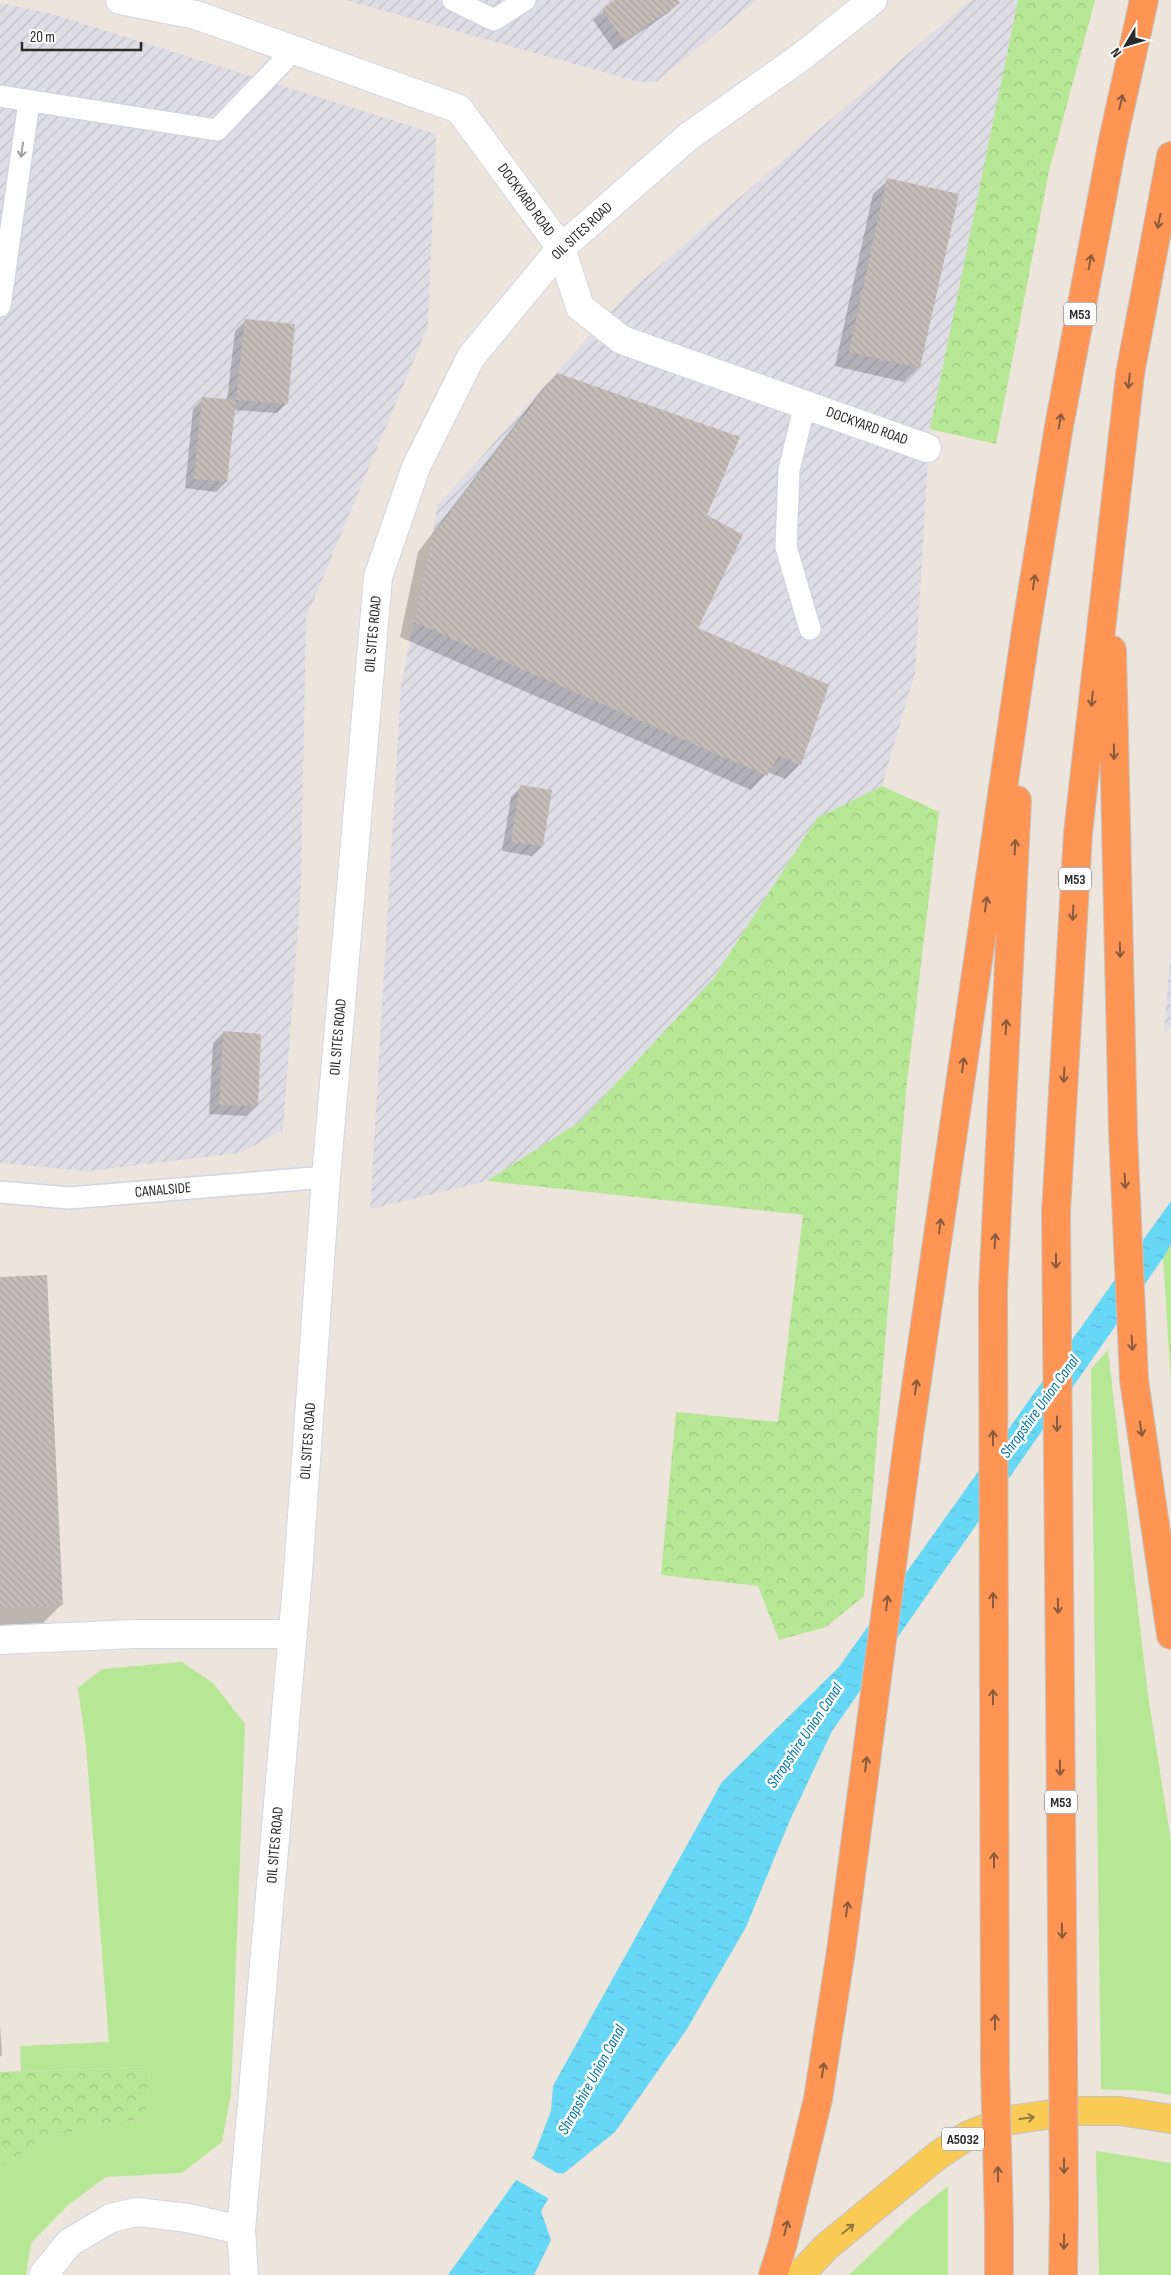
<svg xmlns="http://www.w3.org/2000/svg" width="1171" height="2275" font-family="'Sofia Sans Condensed',sans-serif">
	<defs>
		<pattern id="industrial-furrows" width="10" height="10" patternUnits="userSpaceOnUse" patternTransform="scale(1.25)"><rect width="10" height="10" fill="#dedce5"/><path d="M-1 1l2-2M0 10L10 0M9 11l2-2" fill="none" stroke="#bfbdc5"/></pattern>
		<pattern id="forest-crowns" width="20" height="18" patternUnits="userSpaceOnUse" patternTransform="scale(1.25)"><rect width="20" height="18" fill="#b5e794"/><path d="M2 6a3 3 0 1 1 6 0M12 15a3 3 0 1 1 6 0" fill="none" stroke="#9cc680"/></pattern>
		<pattern id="water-ripples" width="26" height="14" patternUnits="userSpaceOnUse" patternTransform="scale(1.25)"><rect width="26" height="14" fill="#67d7f6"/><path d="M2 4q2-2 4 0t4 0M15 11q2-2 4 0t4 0" fill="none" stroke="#5ab9d3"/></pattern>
		<pattern id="building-back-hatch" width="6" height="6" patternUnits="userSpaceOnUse" patternTransform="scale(1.25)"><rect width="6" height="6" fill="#c5beb8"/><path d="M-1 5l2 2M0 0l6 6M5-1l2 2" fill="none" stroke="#a9a39e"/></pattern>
	</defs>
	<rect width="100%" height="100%" fill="#ede4db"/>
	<path fill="url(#industrial-furrows)" d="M345,0h412l-100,81 -18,1z
		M971,0h47l-88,429 -15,244 -33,113 -65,32 -104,161 -132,142 -94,60 -117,28 31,-523 37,-181 192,-214z
		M0,3l49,10 387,121 -8,192 -122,292 -5,270 -18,242 -43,23 -154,18 -86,-8z
		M1171,947v79l-7,8z"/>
	<path fill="#b5e794" d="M1171,1244v140l-8,-126z
		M1108,1350l40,346 23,145v254l-23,-4 -47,-2 -10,-720z
		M182,1662l31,21 32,41 -14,369 -9,49 -40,31 -76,4 -38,28 -37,38 -5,32h-26v-108l49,-31 97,-18 3,-51 -128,4 -1,-25 89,-4 -23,-296 -8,-58 24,-19z
		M1096,2151l75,12v112h-72z
		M948,2186v89h-99l63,-60z"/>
	<path fill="url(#forest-crowns)" d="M1018,0h77l-46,171 -53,273 -66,-15z
		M882,786l57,26 -33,279 -42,505 -38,31 -47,13 -21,-54 -97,-11 15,-163 102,10 25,-207 -316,-34 94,-60 132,-142 104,-161z
		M149,2067l-3,51 -97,18 -49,31v-95z"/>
	<path fill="url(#water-ripples)" d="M1171,1201v43l-8,14 -331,473 -42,89 -44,107 -59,102 -72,103 -52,42 -22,37 10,29 -17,35h-86l86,-120 17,-44 2,-25 169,-304 117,-115z"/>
	<path fill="#ede4db" d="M530,2157l27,16 10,1 -16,26 -36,-21z"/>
	<path fill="#0003" d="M617,0h59l2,3 -10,10 -54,37 -21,-30z
		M888,180l31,187 -15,15 -69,-16 38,-172z
		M245,321l42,82 -10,10 -44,-3 -7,72 -10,10 -31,-4 8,-79 10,-10 24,2 8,-70z
		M557,374l149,142 -10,112 104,136 -15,15 -17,-7 -17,18 -351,-153 18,-85 124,-163z
		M521,787l21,59 -10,10 -30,-5 9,-54z
		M223,1033l33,73 -10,10 -37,-2 4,-71z
		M0,1279l62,325 -19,19 -43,2z
		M0,2024l2,31 -2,2z"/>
	<path fill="url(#building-back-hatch)" d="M615,0h63l2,3 -56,38 -22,-32z
		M887,178l72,16 -39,174 -71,-16z
		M245,319l50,5 -7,80 -52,-4z
		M557,373l183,64 -33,78 36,20 -45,93 131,57 -28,80 -22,-9 -12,20 -353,-154 18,-86z
		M202,397l34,3 -9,82 -33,-3z
		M520,785l32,5 -9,56 -32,-4z
		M223,1031l38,3 -3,72 -39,-1z
		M47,1275l16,330 -63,3v-331z"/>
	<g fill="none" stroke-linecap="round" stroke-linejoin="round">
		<g stroke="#d0d5e4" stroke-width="24">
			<path id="service" d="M453,0l41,20 31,-20
				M0,96l217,34 77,-80
				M0,306l29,-204
				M805,404l-16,66 -3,77 24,82
				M0,1192l69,6 257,-21"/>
		</g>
		<g stroke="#d0d5e4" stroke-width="30">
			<path id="minor" d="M120,0l76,15 263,94 102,139 19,59 42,33 305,108
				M0,1640l134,-6h159
				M43,2275l26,-32 42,-25 26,-6 51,6 53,12"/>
		</g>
		<g stroke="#d0d5e4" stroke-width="30">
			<path id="tertiary" d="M244,2275l-3,-45 57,-657 28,-396 52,-600 38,-110 55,-110 90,-109 127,-111 113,-80 72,-57"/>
		</g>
		<g stroke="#c3c3c3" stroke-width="30">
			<path id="primary" d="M800,2275l26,-28 111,-91 30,-20 37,-15 69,-10h47l51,8"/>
		</g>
		<g stroke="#c3c3c3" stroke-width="30">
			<path id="motorway" d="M1112,650l11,482 11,248 37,255
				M1063,2047l-7,-835 22,-379 52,-459 41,-218
				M995,2071l-2,-781 24,-490
				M773,2275l9,-28 36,-148 23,-148 68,-516 117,-805 33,-204 54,-286 31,-140
				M999,2275v-52
				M1063,2275l1,-66"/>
		</g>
		<use href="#service" stroke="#fff" stroke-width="21"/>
		<use href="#minor" stroke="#fff" stroke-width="28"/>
		<use href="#tertiary" stroke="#fff" stroke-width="28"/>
		<use href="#primary" stroke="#f9ca54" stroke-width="28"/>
		<use href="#motorway" stroke="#ff9554" stroke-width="28"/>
		<g stroke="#c3c3c3" stroke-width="30" stroke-linecap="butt">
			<path id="motorway-bridge" d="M1063,2047l1,162
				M995,2071l4,152"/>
		</g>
		<use href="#motorway-bridge" stroke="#ff9554" stroke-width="28"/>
	</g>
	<defs><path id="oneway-shaft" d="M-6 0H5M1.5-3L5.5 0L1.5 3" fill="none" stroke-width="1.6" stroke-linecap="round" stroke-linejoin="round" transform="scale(1.25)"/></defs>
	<g stroke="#8a5a3d">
		<use href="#oneway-shaft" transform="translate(1121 102) rotate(-77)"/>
		<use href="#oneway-shaft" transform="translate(1159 221) rotate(101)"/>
		<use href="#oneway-shaft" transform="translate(1090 262) rotate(-79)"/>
		<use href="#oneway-shaft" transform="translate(1129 381) rotate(97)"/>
		<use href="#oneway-shaft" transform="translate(1060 421) rotate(-80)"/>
		<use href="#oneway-shaft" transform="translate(1034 582) rotate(-81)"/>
		<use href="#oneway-shaft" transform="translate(1092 699) rotate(96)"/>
		<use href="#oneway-shaft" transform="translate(1114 752) rotate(89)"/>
		<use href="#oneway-shaft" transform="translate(1015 847) rotate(-87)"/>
		<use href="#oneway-shaft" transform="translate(986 904) rotate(-82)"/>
		<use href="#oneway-shaft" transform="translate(1073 913) rotate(93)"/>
		<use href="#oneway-shaft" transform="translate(1120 950) rotate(89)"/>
		<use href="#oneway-shaft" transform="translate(1006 1027) rotate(-87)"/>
		<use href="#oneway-shaft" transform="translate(963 1065) rotate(-82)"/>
		<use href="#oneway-shaft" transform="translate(1064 1075) rotate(93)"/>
		<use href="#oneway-shaft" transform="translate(1125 1181) rotate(87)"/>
		<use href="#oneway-shaft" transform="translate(940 1226) rotate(-82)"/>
		<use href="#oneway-shaft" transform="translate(995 1241) rotate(-87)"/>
		<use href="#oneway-shaft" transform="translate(1056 1261) rotate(90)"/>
		<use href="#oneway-shaft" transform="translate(1132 1343) rotate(87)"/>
		<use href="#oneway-shaft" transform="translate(916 1387) rotate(-82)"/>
		<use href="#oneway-shaft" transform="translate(1057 1424) rotate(90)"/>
		<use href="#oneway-shaft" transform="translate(1141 1429) rotate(81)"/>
		<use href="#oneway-shaft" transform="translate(993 1438) rotate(-90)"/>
		<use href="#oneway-shaft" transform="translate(993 1600) rotate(-90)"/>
		<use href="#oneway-shaft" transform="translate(887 1603) rotate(-83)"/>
		<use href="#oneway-shaft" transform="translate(1058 1606) rotate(89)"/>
		<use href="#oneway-shaft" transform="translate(993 1697) rotate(-90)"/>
		<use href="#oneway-shaft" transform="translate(866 1764) rotate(-83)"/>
		<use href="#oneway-shaft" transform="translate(1060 1768) rotate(89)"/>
		<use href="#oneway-shaft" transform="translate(994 1860) rotate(-90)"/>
		<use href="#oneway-shaft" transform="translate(847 1909) rotate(-82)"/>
		<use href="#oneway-shaft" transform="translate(1062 1931) rotate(89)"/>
		<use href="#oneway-shaft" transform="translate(995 2022) rotate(-90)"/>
		<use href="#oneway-shaft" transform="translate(823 2070) rotate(-81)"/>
		<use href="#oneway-shaft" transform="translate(1064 2166) rotate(90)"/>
		<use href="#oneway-shaft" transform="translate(998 2174) rotate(-91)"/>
		<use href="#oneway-shaft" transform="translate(786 2228) rotate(-76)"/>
		<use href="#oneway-shaft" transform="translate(1064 2242) rotate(91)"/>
	</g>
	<use stroke="#9f9f9f" href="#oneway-shaft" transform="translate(22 150) rotate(98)"/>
	<g stroke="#927a3f">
		<use href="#oneway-shaft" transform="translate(1027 2118) rotate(-8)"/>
		<use href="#oneway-shaft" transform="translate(848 2229) rotate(-39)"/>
	</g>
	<g text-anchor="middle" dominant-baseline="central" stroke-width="5" stroke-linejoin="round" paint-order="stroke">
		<g fill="#fff" stroke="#6a6a6a" stroke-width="1">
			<rect x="1064" y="302.5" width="32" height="23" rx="4"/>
			<rect x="1059" y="867.5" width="32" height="23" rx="4"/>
			<rect x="1045" y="1790.5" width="32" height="23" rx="4"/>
			<rect x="942" y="2127.5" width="42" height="23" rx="4"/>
		</g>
		<g font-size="14" font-weight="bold" fill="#2a2a2a">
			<text x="1080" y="314">M53</text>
			<text x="1075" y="879">M53</text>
			<text x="1061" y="1802">M53</text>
			<text x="963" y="2139">A5032</text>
		</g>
		<g font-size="15" fill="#2a2a2a" stroke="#fff">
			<text transform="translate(526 200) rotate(54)">DOCKYARD ROAD</text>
			<text transform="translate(582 231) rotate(-43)">OIL SITES ROAD</text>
			<text transform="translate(867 426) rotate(20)">DOCKYARD ROAD</text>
			<text transform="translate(373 634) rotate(-85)">OIL SITES ROAD</text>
			<text transform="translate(338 1037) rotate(-85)">OIL SITES ROAD</text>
			<text transform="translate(163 1190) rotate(-5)">CANALSIDE</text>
			<text transform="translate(308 1441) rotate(-86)">OIL SITES ROAD</text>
			<text transform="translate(275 1845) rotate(-85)">OIL SITES ROAD</text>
		</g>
		<g font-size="16" font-style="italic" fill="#0575a3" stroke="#fff">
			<text transform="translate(1040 1407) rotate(-54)">Shropshire Union Canal</text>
			<text transform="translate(805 1736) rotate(-56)">Shropshire Union Canal</text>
			<text transform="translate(592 2080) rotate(-61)">Shropshire Union Canal</text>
		</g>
	</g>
	<g transform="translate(1126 45) rotate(232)" stroke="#ffffff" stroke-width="4" paint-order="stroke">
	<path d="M0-4L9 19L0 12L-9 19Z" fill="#2a2a2a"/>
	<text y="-8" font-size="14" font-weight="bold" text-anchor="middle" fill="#2a2a2a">N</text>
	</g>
	<path d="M22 42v8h119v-8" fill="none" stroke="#2a2a2a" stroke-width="2.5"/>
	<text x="30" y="42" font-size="15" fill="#2a2a2a" stroke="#ffffff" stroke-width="4" paint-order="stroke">20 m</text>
</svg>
